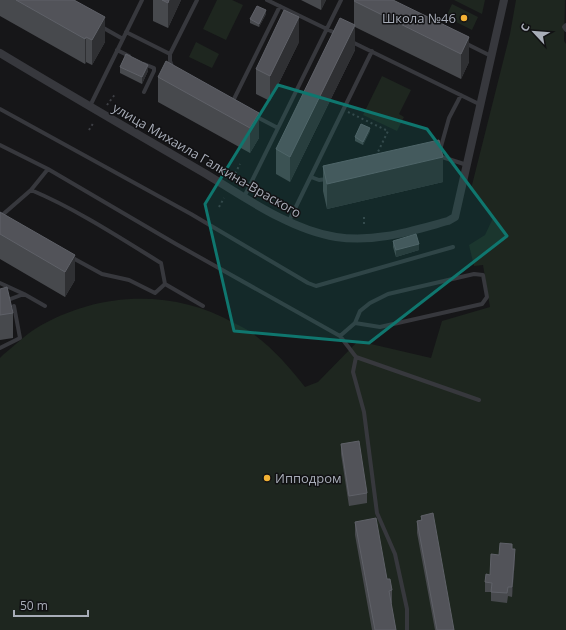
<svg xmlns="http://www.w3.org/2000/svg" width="566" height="630" font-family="'Open Sans',sans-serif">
	<rect width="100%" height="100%" fill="#161618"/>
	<path fill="#1e261f" d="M217,0h15l11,5 -17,35 -23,-11z
		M454,0h31l-3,14z
		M516,0h49l-1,41 2,3v586h-566v-272l4,-4c10,-8 20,-18 31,-25 61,-37 136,-41 199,-6 6,3 13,6 18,10 22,16 37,34 53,54l13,-5 40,-41 73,17 11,-37 48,-14 -7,-42 -9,1 -5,-21 16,-10 8,-17 -22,-29 39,-155z
		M452,4l26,13 -6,13 -26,-13z
		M196,42l23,12 -7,14 -23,-11z
		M382,76l29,14 -12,24 5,3 -7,14 -34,-16z"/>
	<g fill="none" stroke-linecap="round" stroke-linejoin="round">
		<path stroke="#3d3f44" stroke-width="2" stroke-dasharray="2 3" stroke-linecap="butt" d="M107,105l9,-12
			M348,112l40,19 -12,25
			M89,130l5,-8
			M233,178l7,-14
			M219,207l5,-9
			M364,217v9"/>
		<path stroke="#37383d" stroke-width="4" d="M267,0l70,34
			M566,25l-2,2 2,3
			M100,26l23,13
			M126,32l44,22
			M350,41l131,64
			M465,43l26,13
			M117,50l12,6
			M173,69l-3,-8v-7l27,-54
			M144,92l10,-21v-3l-10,-4
			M232,103l48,-97
			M90,106l52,-106
			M0,109l191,105 117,69 8,3 137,-39
			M255,116l23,12
			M0,145l48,24 -17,21 -31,27
			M440,150l9,-32 12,-23
			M439,156l28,9
			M48,169l128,75 164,92 15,-13 5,-12 10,-8 18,-9 86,-20 9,1 4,22 -5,7 -102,23 -25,-4
			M311,177l8,3 8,-1
			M31,190c45,19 88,47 130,73l4,21
			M244,197l97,-197
			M289,221l83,-170
			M71,257l31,17 27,6 26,13 10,-9 38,22
			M0,283l24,11 21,12
			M0,303l24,-9
			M340,336l16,21 123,43
			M0,348l20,-10 -6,-32
			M356,357l-3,15 11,40 13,101 18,41 12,55v21"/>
		<path stroke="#37383d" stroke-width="8" d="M0,53c68,41 137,81 206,121 38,23 85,56 130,63 39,6 75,-6 112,-16l7,-4 49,-217"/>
	</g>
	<path fill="#47494d" d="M0,0h74l31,42 -13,23 -6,-3 -1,2 -85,-48z
		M153,0h28l-13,28 -15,-7z
		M301,0h25l-5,10z
		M354,1l115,36v25l-8,17 -106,-52v23l-65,132 -14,-8v-25l78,-124z
		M266,14l-7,13 -9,-4v-4z
		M299,42l-29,59 -14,-7v-25z
		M120,67l28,4 -6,13 -22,-11z
		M158,77l101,36v25l-9,15 -92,-51z
		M370,131l-7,14 -8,-4v-4z
		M323,166l120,16 -116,27 -4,-18z
		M0,212l75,68 -10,17 -65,-38z
		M393,241l26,9 -23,7 -3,-10z
		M0,289l13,24v25l-13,2z
		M341,444l26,49v10l-18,3 -8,-52z
		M421,516l33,114h-19l-18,-97v-12l4,-1z
		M355,522l37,68v13h-1l5,27h-24l-17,-95z
		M512,549l3,10 -3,38 -4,-1 -1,7 -16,-2v-9h-6v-10l5,-7 9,-20z"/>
	<path fill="#2f3033" d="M169,0h12l-13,28v-25z
		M321,0h5l-5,10z
		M266,10v4l-7,13v-3z
		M105,17v25l-13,23v-25z
		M299,17v25l-29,59v-25z
		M355,25v25l-65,132v-25z
		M86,37v25l-1,2v-25z
		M469,37v25l-8,17v-25z
		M148,65v6l-6,13v-7z
		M259,113v25l-9,15v-25z
		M370,128v3l-7,14v-3z
		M443,157v25l-116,27v-25z
		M419,244v6l-23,7v-7z
		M75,255v25l-10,17v-25z
		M515,549v10l-3,38v-10z"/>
	<path fill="#525359" stroke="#5f6168" d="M16,0h58l31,17 -13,23 -6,-3 -1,2z
		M162,0h7l-1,3z
		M355,0h38l76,37 -8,17 -107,-53z
		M257,6l9,4 -7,14 -9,-5z
		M284,10l15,7 -29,59 -14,-7z
		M340,18l15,7 -65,132 -14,-8z
		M126,54l22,11 -6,12 -22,-10z
		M166,61l93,52 -9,15 -92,-51z
		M361,124l9,4 -7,14 -8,-5z
		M439,140l4,17 -116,27 -4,-18z
		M0,212l75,43 -10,17 -65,-38z
		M416,234l3,10 -23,6 -3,-9z
		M7,287l6,26 -13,2v-26z
		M359,441l8,52 -18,3 -8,-52z
		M433,513l21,117h-17l-20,-109 5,-1 -1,-4z
		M376,518l11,61h3l2,11 -3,1 7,39h-21l-20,-108z
		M500,543l12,1v5h3l-3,38h-4l-1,6 -16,-1 1,-9 -7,-1 1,-8 4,1 1,-21 8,1z"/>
	<path fill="#0f766e" fill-opacity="0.2" stroke="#0f766e" stroke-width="3" stroke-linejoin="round" d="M278,85l149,44 80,107 -138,107 -135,-12 -29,-127z"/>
	<g fill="#f2b134" stroke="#111113" stroke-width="1.5">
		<circle cx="464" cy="18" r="4"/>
		<circle cx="267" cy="478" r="4"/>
	</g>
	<g text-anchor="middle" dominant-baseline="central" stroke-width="3" stroke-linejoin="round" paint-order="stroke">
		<g font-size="13" fill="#a8adb8" stroke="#111113" text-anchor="end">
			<text x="456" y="18">Школа №46</text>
			<text x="275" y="478" text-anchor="start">Ипподром</text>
		</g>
		<g font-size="13" fill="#a8adb8" stroke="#111113">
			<text transform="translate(207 160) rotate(30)">улица Михаила Галкина-Враского</text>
		</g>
	</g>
	<g transform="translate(534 32) rotate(296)" stroke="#111113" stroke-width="3" paint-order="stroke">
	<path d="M0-3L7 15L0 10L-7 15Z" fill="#a8adb8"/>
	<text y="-6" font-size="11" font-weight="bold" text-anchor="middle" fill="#a8adb8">С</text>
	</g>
	<path d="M14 610v6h74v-6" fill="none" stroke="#a8adb8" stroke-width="2"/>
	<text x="20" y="610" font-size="12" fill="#a8adb8" stroke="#111113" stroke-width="3" paint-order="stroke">50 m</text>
</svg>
